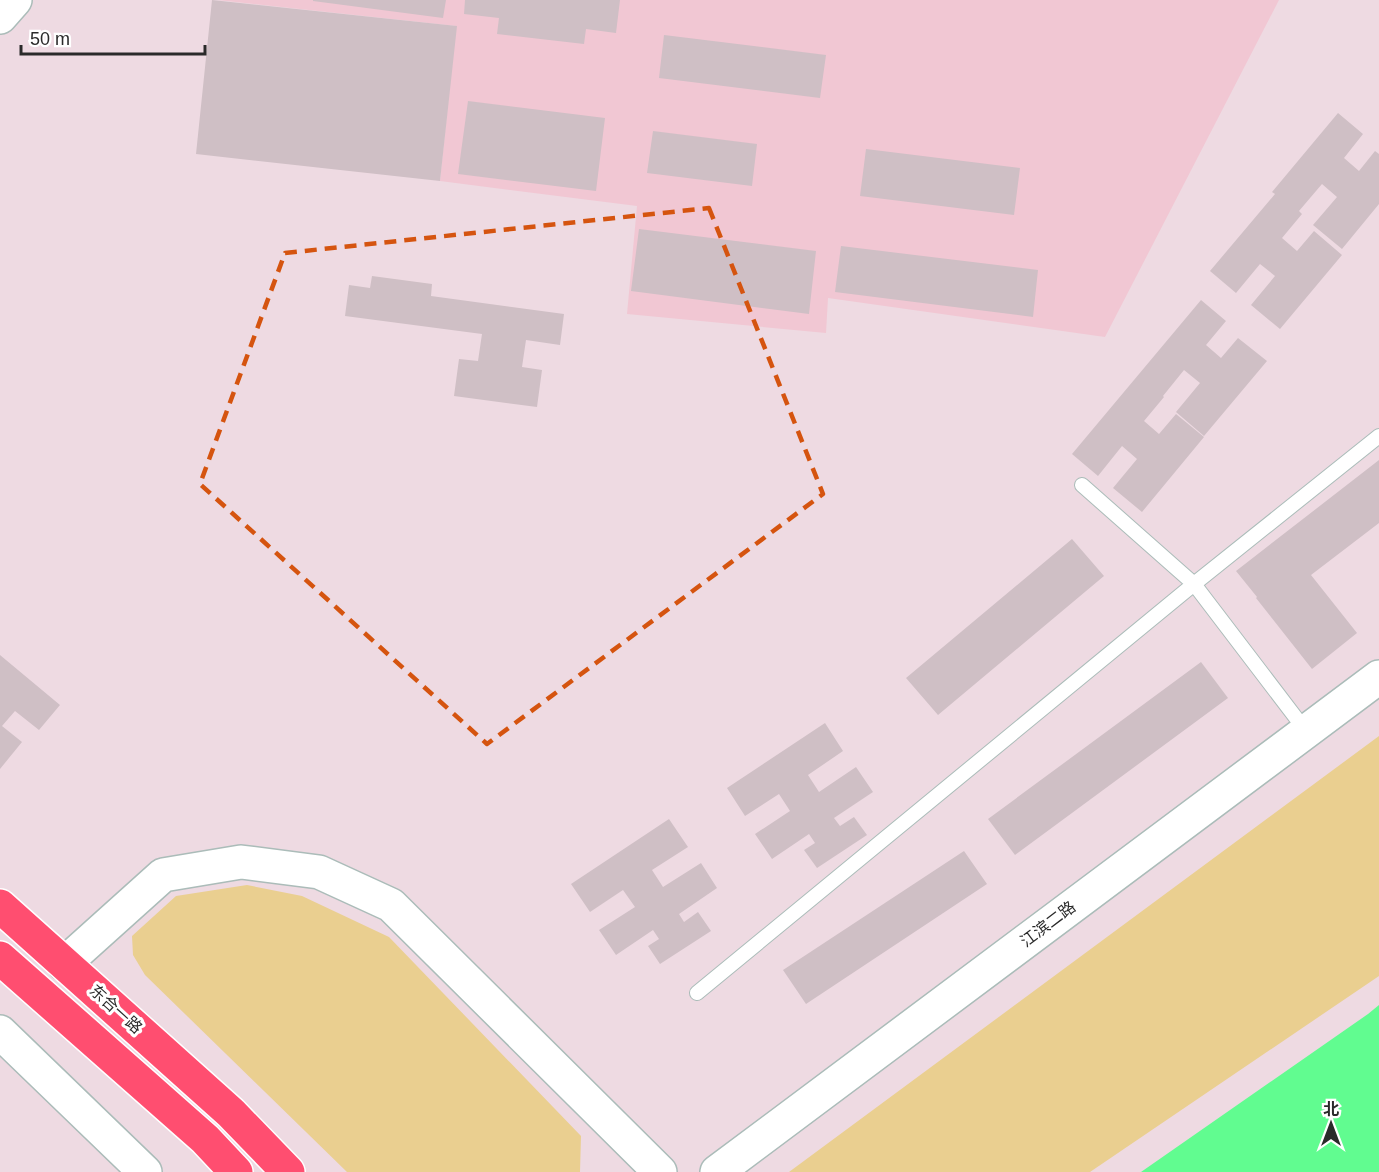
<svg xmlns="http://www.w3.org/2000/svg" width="1379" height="1172" font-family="Arial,'Noto Sans SC',sans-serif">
	<rect width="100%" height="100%" fill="#eedae2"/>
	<path fill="#f1c7d3" d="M218,0h1061l-174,337 -277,-39 -2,35 -199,-19 10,-108 -197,-25 16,-155z"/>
	<path fill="#eacf90" d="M1379,736v240l-289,196h-301z
		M247,885l55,11 87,41 192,199 -1,36h-233l-202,-197 -12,-20 -1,-19 44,-40z"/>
	<path fill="#61fc90" d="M1379,1005v167h-238l227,-158z"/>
	<path fill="#cfbfc5" d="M212,0l245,26 -17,155 -244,-27z
		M313,0h133l-3,18 -130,-17z
		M465,0h155l-4,33 -30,-4 -2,15 -87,-10 2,-16 -35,-4z
		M664,35l162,20 -6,43 -161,-20z
		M468,101l137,17 -9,73 -138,-17z
		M1338,113l25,21 -19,24 15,13 16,-20 4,3v50l-37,45 -29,-24 24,-28 -15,-13 -23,27 3,3 -20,24 15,13 17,-20 28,24 -62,74 -29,-24 24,-29 -15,-12 -24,29 -26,-22 65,-77 -3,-2z
		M653,131l104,13 -5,42 -105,-13z
		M866,149l154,19 -6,47 -154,-19z
		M639,229l177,22 -7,63 -178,-23z
		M841,246l197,24 -5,47 -198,-25z
		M372,276l60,8 -1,12 133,18 -4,31 -34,-5 -4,27 20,3 -5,37 -83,-11 5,-37 19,2 4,-27 -137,-18 4,-31 21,3z
		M1201,300l25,21 -20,24 15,13 17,-20 29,23 -63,75 -28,-24 24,-29 -16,-13 -21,26 1,1 -20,24 15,13 17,-20 28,23 -62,75 -29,-24 24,-29 -15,-13 -24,30 -26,-22z
		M1379,460v63l-68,52 46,58 -45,36 -56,-71 1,-1 -21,-26z
		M1072,539l32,37 -166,139 -32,-37z
		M0,655l60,50 -21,25 -24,-19 -13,15 20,16 -22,27z
		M1201,662l27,36 -213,157 -27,-36z
		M825,723l18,28 -35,24 11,17 37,-25 17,25 -39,26 6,8 14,-9 13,18 -50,33 -13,-18 11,-7 -6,-9 -37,25 -17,-25 35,-23 -11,-17 -34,22 -18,-28z
		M669,819l19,28 -36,23 11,17 38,-24 16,25 -38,26 5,8 14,-10 13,19 -51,33 -12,-18 11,-7 -6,-9 -37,25 -17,-25 36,-23 -12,-17 -33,22 -19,-28z
		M964,851l23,33 -181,120 -23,-34z"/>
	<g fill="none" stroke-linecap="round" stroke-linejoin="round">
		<g stroke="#abbcb9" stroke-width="16">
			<path id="service" d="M1082,485l112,99 112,147
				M697,993l497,-409 185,-148"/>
		</g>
		<g stroke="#abbcb9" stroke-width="36">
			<path id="secondary" d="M0,17l15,-17
				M64,964l99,-89 78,-13 78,10 72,33 269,267
				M0,1032l145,140
				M717,1172l662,-495"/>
		</g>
		<g stroke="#fff" stroke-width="36">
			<path id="primary" d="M0,906l231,207 57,59
				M0,958l205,181 31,33"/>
		</g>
		<use href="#service" stroke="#fff" stroke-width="14"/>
		<use href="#secondary" stroke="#fff" stroke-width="33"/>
		<use href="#primary" stroke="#ff4e70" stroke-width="33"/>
	</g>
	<path fill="none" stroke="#d5540f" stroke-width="4.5" stroke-dasharray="12 8" stroke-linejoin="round" d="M709,208l114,286 -336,250 -287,-260 85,-231z"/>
	<g text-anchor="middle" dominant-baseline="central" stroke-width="6" stroke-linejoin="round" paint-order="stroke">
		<g font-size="16" fill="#2a2a2a" stroke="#fff">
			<text transform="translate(1048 924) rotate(-37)">江滨二路</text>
			<text transform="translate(116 1009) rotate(42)">东合一路</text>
		</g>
	</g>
	<g transform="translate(1331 1124)" stroke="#ffffff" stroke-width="4.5" paint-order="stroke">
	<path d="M0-4.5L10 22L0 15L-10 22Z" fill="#2a2a2a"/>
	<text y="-9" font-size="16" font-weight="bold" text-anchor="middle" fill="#2a2a2a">北</text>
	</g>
	<path d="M21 45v9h184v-9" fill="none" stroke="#2a2a2a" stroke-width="3"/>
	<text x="30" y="45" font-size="18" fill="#2a2a2a" stroke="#ffffff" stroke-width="4.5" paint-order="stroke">50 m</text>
</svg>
